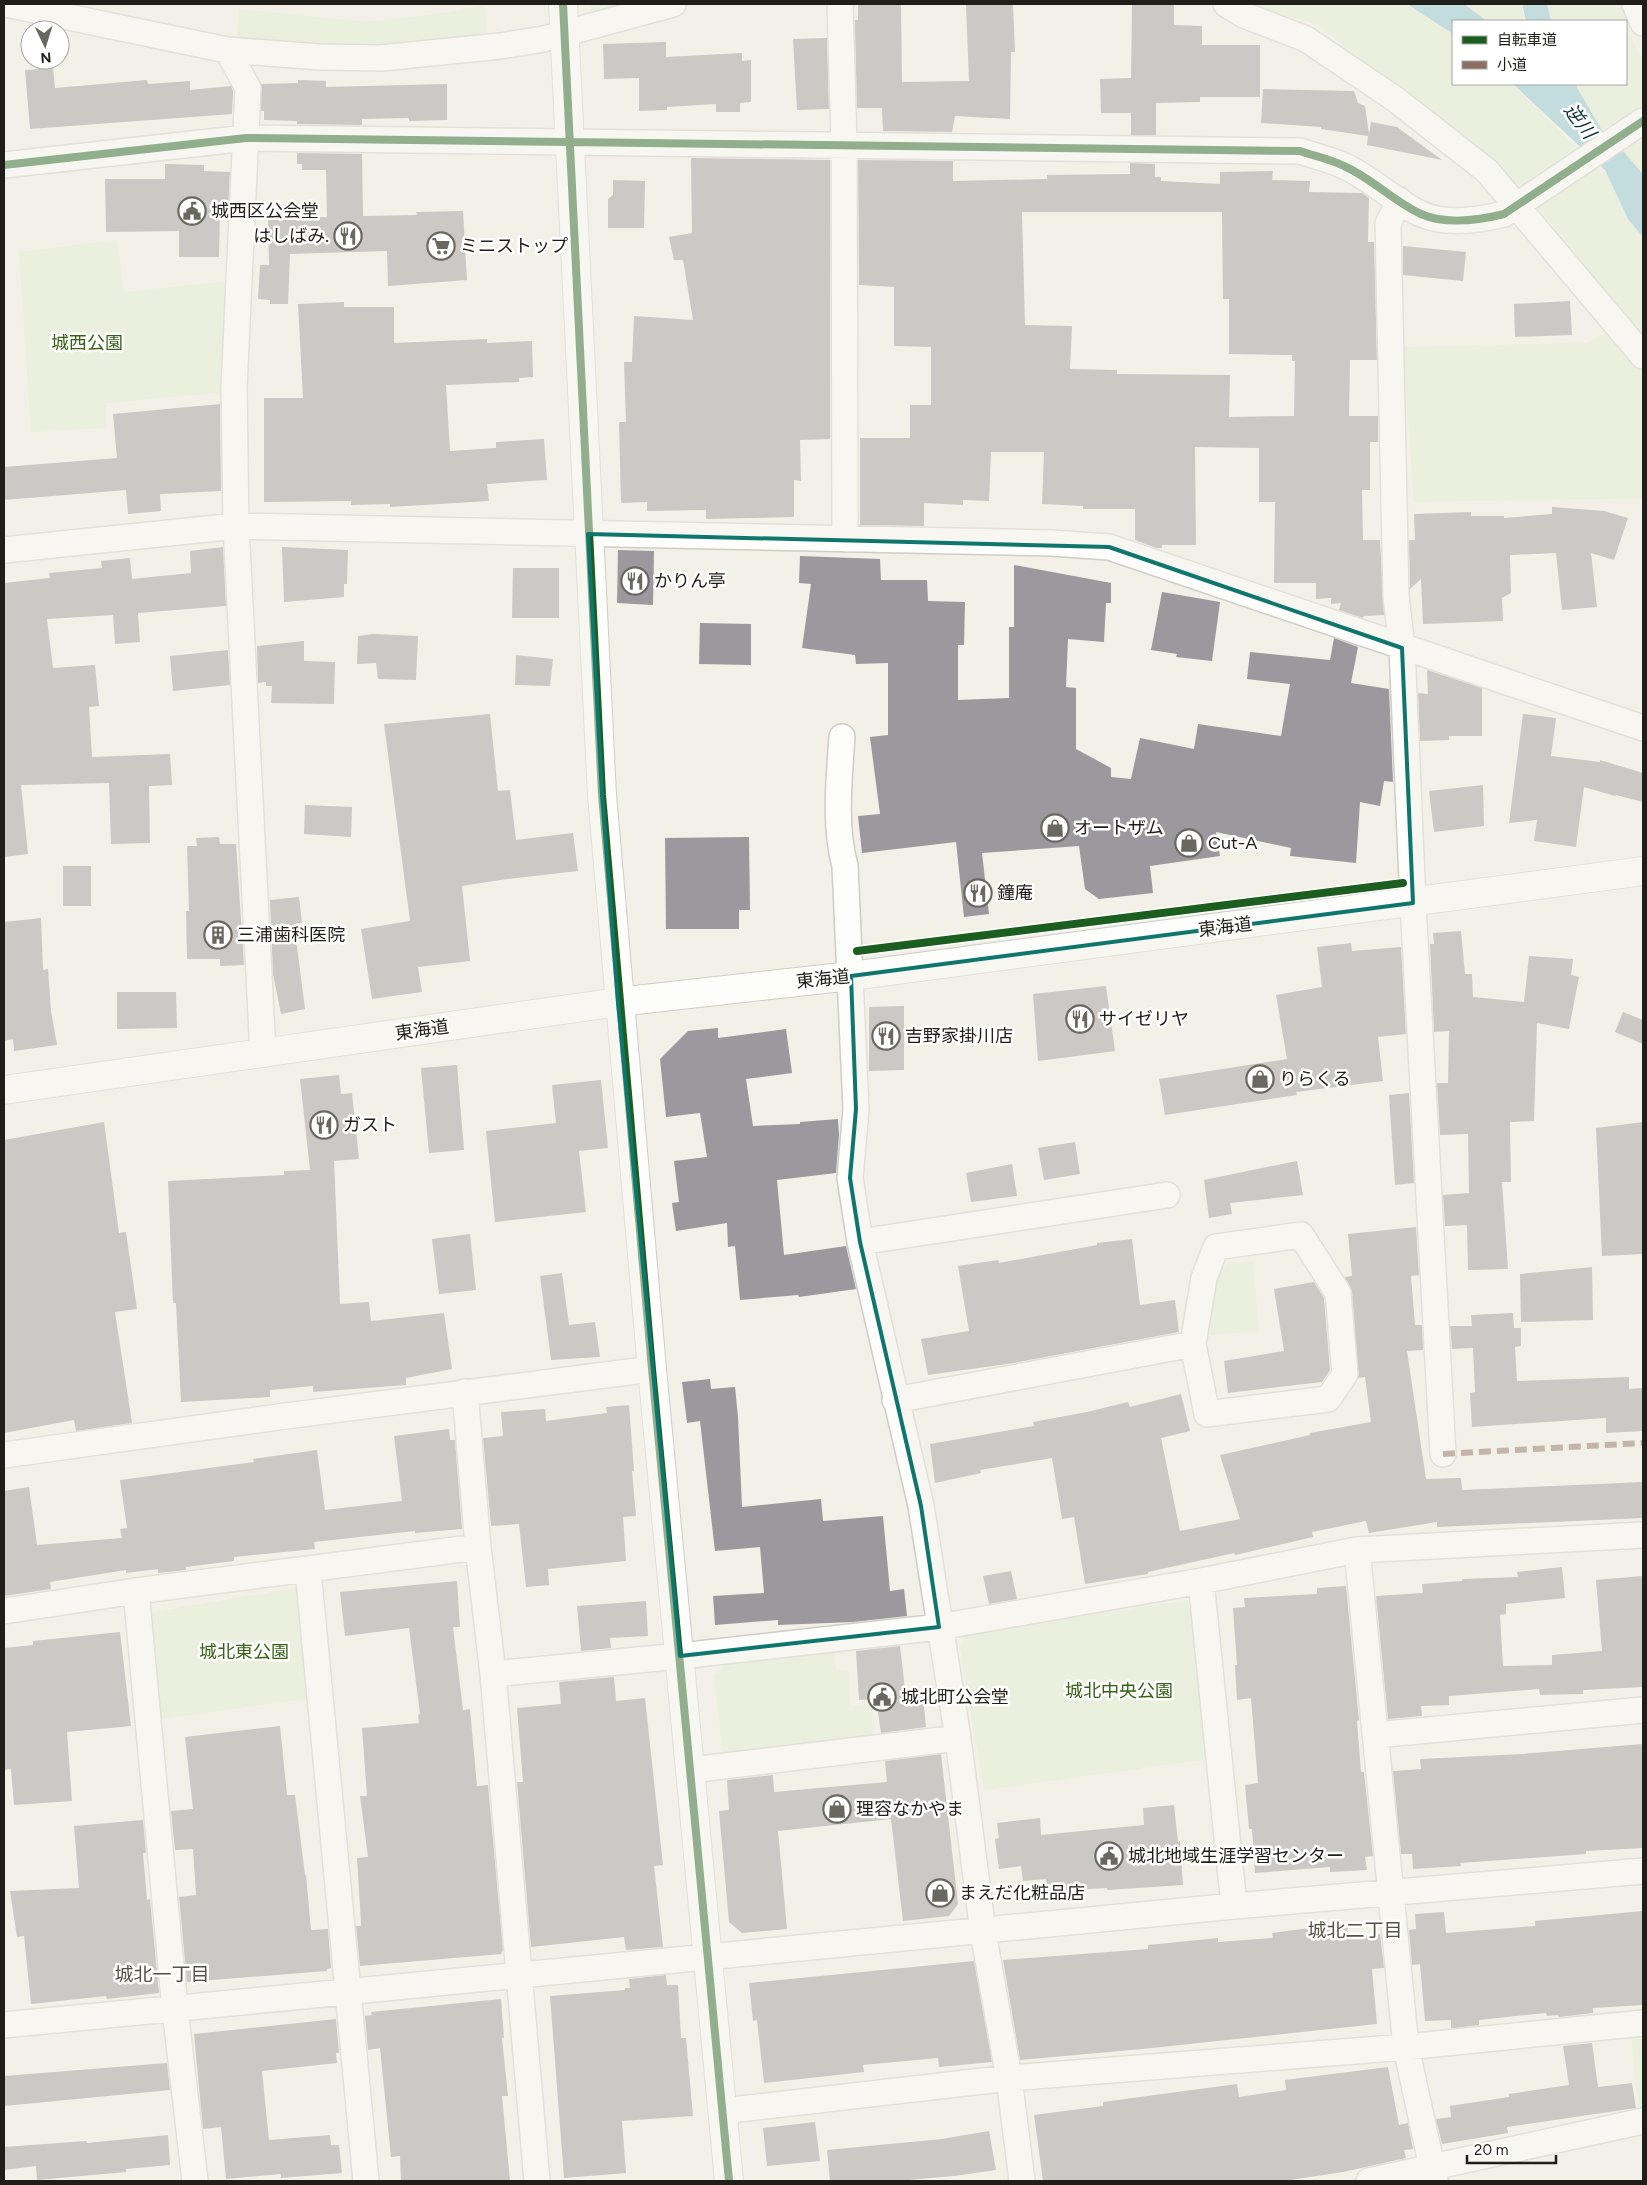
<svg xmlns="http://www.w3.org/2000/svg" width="1647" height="2185" font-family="Figtree,'Noto Sans JP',sans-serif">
	<rect width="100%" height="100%" fill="#f2f0e7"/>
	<path fill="#dfedd2" d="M591,4h41l-41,11z
		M1248,4h158l47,31v49h58l91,88 3,-2 23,49 15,18v102l-120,-151 -77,-59 -128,-104z
		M1460,4h61l3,17h-39z
		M1547,4h74l12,38 10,17v46l-41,25 -27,-46h51v-63h-75z
		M484,5l3,27 -23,7 -103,8 -66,-1 -58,-9 2,-28 128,13 77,-9z
		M1643,139v35l-20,-23z
		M117,240l7,52 106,-11 -4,111 -120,11v25l-75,4 -12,-180z
		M1606,332l37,34v132l-229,4 -11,-155 184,-4z
		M1253,1261l6,70 -49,4 5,-58 13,-14z
		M300,1587l11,111 -158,22 -10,-106z
		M1188,1600l20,159 -224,31 -24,-143 6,-13z
		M834,1652l2,18h13l1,36 22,-1 3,31 -152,17 -9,-78 13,-12z
		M1643,2034v76l-5,-4 -7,-71z"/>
	<path fill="#8ac4d0" d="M1407,4h57l23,17h-34v13z
		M1522,4h25l4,17h-25z
		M1513,84h62l28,48 20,19 20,23v63l-15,-18 -23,-49z"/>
	<path fill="#9b989e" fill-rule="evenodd" d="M858,4h43l1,78 67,-1 -3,-77h47l2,48h-4l-1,67 -55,-3 -3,16 -69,-1 -1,-23h-25l-2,-81v-7h3z
		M1132,4h42v21l28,1v19h58v52h-60v5l-44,1v32h-25v-22h-30l-1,-34 31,-1z
		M827,38l2,71 -32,1 -4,-71z
		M666,42v15l76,-4v8l9,-1v42l-11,1v9h-24v-8l-49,3v3l-28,1v-33l-35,1 -1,-35z
		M53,68l2,20 92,-8 1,4 42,-3v9l41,-4 2,5 -1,23 -202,15 -5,-59z
		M298,80l28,1v6l121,-3v36l-38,1v-3l-47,1v6l-65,-1v-3l-33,-1v-9h-3v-27l37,-1z
		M1263,89l91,2 4,12 7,3 4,28 2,-12 26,5 45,33 -75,-15 1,-9 -47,-7v-2l-60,-4z
		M297,153l65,1 1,62 54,-1 -1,-3 47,-1 4,69 -79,6 -1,-35 -97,3 -2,50h-18v-4l-12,-1 2,-34h9l-1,-47 59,-1 -1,-47h-24v-6h-5z
		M691,158l139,2v279l-30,1 1,41 -7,-1v37l-88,2v-9l-59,1v-9l-26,1 -2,-81h7l-2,-60h8l2,-46 59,4 -10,-60h-9l-5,-23 23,-4z
		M858,160l95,1v20l94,-2v-4l83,-1v-11l25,1v13h6v4l59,3v-12l53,-1 -1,9 38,1 -1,11 53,1 7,5 -1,44h6l3,118h-27l-1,56h29v26h-8v48h-8l1,50h17l4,75 -20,1 -1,2 -24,-8 2,-7 -10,1v-6l-15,1v-16h-42l1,-81h-16v-54l-64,-1 1,98h-34v3h-6l-21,-8v-31h-52v-3l-41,-2 2,-52h-53l-2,49 -26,-1v5l-39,-2v23l-64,-1v-87h50v-33h21v-58l-37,-1v-59l-35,-2zM1022,212h200l1,87h6v55l63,1v6h3l-1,55 -65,1 1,-42 -113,-1v-4l-47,-1 2,-43 -47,-1z
		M165,164l39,1v6l26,1 -2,39 -8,-1 -1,47h-40v-26l-73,1 -1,-53h60z
		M613,180l32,1 -1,47h-36v-29l5,-4z
		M1403,246l63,6 -3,29 -60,-6z
		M1570,301l2,34 -57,2 -1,-33z
		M344,302v5h50v36l93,-4v4l45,-2 1,36 -14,1v4l-73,3 4,66 46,-3v-6l48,-3 3,41 -60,4 2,17 -99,6v-3l-39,1v-4l-87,1v-104h39l-5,-94z
		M220,404l1,87 -61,3 1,17 -33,3 -2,-24 -122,10v-33l113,-9 -4,-44z
		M1552,507l52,4 24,7 -14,42 -23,-7 6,54 -35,3 -6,-57 -46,2 1,38 -9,5 1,23 -80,3 -2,-45 -11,10 -1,-49h6l-1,-26 57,-2v4h33v2l48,-4z
		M223,547l3,59 -88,7 2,29 -25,2 -2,-29 -66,4 6,49 42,-3 4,41 -10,1 3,50 78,-3 2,31 -23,1 1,57 -39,1 -2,-61 -88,2 7,69 -24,3v-274l46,-5 -1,-5 53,-5 -1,-7 29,-3 2,21 59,-6 -1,-22z
		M282,547l66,3 -1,34h-3v13l-60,5z
		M618,550l36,1 -1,54 -36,-2z
		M800,556l80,3 1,21h46l1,21 37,1 -1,43h-6v55l51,-2v-71h5v-62l97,18v20h-5l-2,39 -36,-3 -2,48 10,1v61l35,19v9l20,2 9,-41 54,11 4,-25 83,12 9,-52 -43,-5 3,-27 80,8 4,-22 24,9 -7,36 38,6 4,93 -9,-1 -4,25 -20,-4 -4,61 -66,-7 1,-8 -75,-16 4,24 -70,10 3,27 -54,6 -14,-10 -6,-43 -97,7 7,61 -25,3 -8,-75 -94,11 -4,-37 22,-2 -10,-77 18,-2v-72l-32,1 -1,-9 -53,-7 9,-64 -12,-1z
		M513,568h46v50h-47z
		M1162,592l58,10 -8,59 -36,-4 1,-3 -26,-4z
		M700,623l51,1v41l-52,-1z
		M373,634l45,2 -2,44 -38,-1 -2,-16 -19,1 1,-28z
		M304,641v20l31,1 -1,42 -63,-1 1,-17h-6v-4l-8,1 -1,-37z
		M228,650l2,35 -57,6 -3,-35z
		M516,655l37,4 -3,27 -35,-1z
		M1427,670l55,18v48h-33v4l-29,1 -2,-48 10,1z
		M490,714l8,77 12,-1 6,50 57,-7 5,38 -71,8 -45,7 8,75 -52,6 4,25 -50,7 -11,-70 49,-8 -26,-197z
		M1523,714l33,4 -5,38 49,6v-2l43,13v29l-27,-7 -1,1 -31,-9 -8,60 -42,-6 3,-21 -28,3z
		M1483,785l1,41 -50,6 -5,-41z
		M305,805l47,2 -1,30 -47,-3z
		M219,837l1,7h16l8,121 -24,1v-7h-33l-1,-48h3l-2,-65h10l-1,-8z
		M749,837l1,73h-11v19h-73l-1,-91z
		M63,866h28v40h-28z
		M299,897l3,26 -8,1 11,85 -24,5 -8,-40 -3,-74z
		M41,918l2,52 5,-1 3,42 6,34 -43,6 -1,-12 -9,2v-119z
		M1461,931l4,43h7l1,23 51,5 5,-46 44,3 -2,16 8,2 -10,52 -32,-6 -3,98 -24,1 1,60h-9l6,87 -40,1 -1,-45 -22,1 -2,-31 26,-2 -1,-59 -28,1 -3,-52h11l1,-52 -15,1 -4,-88h4l-1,-11z
		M1351,943l1,8 49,-4 5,87 -28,3 5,44 -87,11 1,3 -132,20 -6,-36 128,-20 -11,-64 46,-8 -5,-40z
		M1106,986l9,65 -77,10 -5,-67z
		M117,992h59l1,36 -60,1z
		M904,1006v64l-35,1v-64z
		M1623,1012l20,8v24l-28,-12z
		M718,1028v10l68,-9 6,44 -46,6 7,47 47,-2v-2l38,-3 1,16 -3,38 -59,7 7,75 62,-9 10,43 -57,8 -1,-2 -58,5 -5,-54 -7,1 -1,-24 -51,8 -4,-28 7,-1 -5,-41 33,-4 -7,-44 -34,4 -6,-58 28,-28z
		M457,1065l7,85 -35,3 -8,-85z
		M339,1075l2,19 11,-1 7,66 -25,2 6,143 29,-2 2,19 73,-8 8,56 -46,9v7l-93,7v-6l-43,4v7l-89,5 -5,-99h-3l-5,-122 116,-6v-4l26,-1 -10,-91z
		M601,1080l7,68 -29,3 7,61 -91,10 -9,-91 70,-8 -4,-38z
		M1409,1093l5,90 -19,2 -6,-90z
		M104,1122l15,111 7,-1 11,77 -22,3 17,111 -56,8 -2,-11 -70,13v-293z
		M1643,1122v132l-41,2 -6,-128z
		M1075,1142l5,32 -36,6 -6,-32z
		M1297,1161l6,34 -73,8 2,11 -23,4 -5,-38z
		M1012,1164l5,32 -46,6 -5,-29z
		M1416,1227l3,48 -8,1 4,49h7l1,25 -16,1 19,128 35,-1 1,12 181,-8v36l-206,9v-5l-68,11 -3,-12 -54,11 1,5 -78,18 -1,-2 -86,19v2l-63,10 -11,-67 -12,2 -10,-61 -72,12 1,3 -46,10 -5,-39 104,-18 -1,-4 54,-10 41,-10 2,5 51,-13 9,37 -29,7 19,93 60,-12 -20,-64 90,-20v-2l61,-11 -6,-45 -7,1 -6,-86 -7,-15 7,-1 -4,-42z
		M470,1234l6,56 -37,4 -7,-55z
		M1132,1239l8,66 35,-5 4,32 -165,31 -86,12 -7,-36 48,-8 -11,-65 40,-6 1,3 98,-18v-2z
		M1592,1267l1,53 -72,2 -1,-48z
		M562,1273l7,52 26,-3 5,35 -49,3 -11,-84z
		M1314,1282l10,16 6,72 -8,12 -94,11 -4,-32 60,-10 -10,-62z
		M1513,1313l1,15h7v18l-6,1 2,34 112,-4v12l14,-1v43l-37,2v-15l-134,9 -2,-34 5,-1 -2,-44 -21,1 -2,-23h22l-1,-11z
		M710,1379l1,10 24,-2 3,30 4,90 79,-8 2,22 60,-5 7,75 14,-2 3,27 -54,6 -75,3v-5l-63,5 -2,-29 51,-3 -4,-46 -45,4 -15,-130 -13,2 -5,-41z
		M629,1405l5,66h-2l4,45 -13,1 3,44 -78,8 1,16 -23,2 -7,-63 -28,2 -8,-88 20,-2 -2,-24 44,-3 1,12 61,-8 -1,-6z
		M449,1429l1,11h5l7,89 -47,4v-2l-101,11 1,7 -81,8v4l-48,6v3l-9,1 -19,2v-4l-32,4v-3l-76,12 1,7 -47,7v-105l25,-4 8,58 85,-7 -2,-9 7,-1 -7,-48 134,-18 -1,-3 64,-9 8,60 77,-9 -8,-65z
		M1562,1567l3,31 -59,6v10l-6,1 3,51 49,-1v-10l50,-4 -6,-71 47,-4v111l-60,3v4l-43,1 -1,-6 -90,7v9l-28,1 1,10 -34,3 -12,-123 47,-3 -1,-9 40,-3v-2l56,-2 -1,-5z
		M1011,1571l6,28 -28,5 -6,-28z
		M457,1581l3,46h-7l10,83 7,-1 7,77 11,-1 15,165 -2,4 -141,12 -4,-40h5v-3l-4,-65 11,-1 -8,-61h7l-5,-68 57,-5 -1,-8 2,-1 -11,-86 -64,8 -5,-44z
		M1346,1586l13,134 -2,1 4,51h3l9,84 -8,1 2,13 -37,2v-5l-75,6 -3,-44h-3l-4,-44 13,-2 -7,-85 -14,2 -2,-35h2l-4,-57 12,-1 -1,-9 73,-4v-6z
		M646,1601l2,35 -38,2 1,10 -30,3 -4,-45z
		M120,1632l11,94 -64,6 5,69 -58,4 -3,-36 -7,1v-122l29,-3v-4z
		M900,1646l6,52 17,-2 3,31 -45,6 -5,-34 -17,1 -3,-49z
		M614,1677l2,24 29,-3 18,167 -9,1 9,81 -37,3 -2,-13 -93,10 -14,-165h6l-6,-74 44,-4 -2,-22z
		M280,1726l7,69h8l10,80h1l5,55 17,-1 3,39 -4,1v2l-140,11 -8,-85 17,-2 -3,-46 -18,1 -4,-39 22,-2 -8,-72z
		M1643,1744v104l-57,3v3l-126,9 1,3 -48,3 -1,-15h-11l-8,-83 28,-2 -1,-10 102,-5z
		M941,1754l17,150 -9,12 -46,5 -12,-102 -113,12 9,98 -45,4 -13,-11 -10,-111 10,-1 -2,-30 46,-5 1,17 113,-10 -2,-21z
		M1174,1805l4,37 2,-1 3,44 -76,5v-2l-60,3 -1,-12 -23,2 -2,-15 -22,3 -4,-30 4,-1 -2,-15 43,-5 1,17 103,-10 -1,-17z
		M143,1820l3,33h-3l4,47 3,-1 9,94 -52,6 -1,-3 -75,8 -7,-68 -7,1 -7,-46 69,-3 -5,-62z
		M1643,1911v94l-50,3v5l-34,4 -1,-2 -11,1 -1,-3 -67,7v5l-23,3h-5v-8l-26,1 -5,-57 -8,1 -3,-35 7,-1 -1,-15 29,-2 2,21 89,-7v-5z
		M1347,1923l1,14 32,-3 4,34 -12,1 5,55 -235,25 -122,11 -17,-100 145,-11v-4l70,-7v4l55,-4 -1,-5z
		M974,1961l18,101 -53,5 -1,-9 -75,7 1,7 -100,11 -7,-63 -4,1 -4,-38z
		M666,1975l1,10h11l3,53h5l7,78 -71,5 4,52 -62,5 -14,-182 75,-6v-2h5l-1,-9z
		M501,1999l3,39h-2l6,58h-6l8,85h-109l-1,-25 -9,1 -11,-109 -12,2 -3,-34 7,-1 -1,-3z
		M336,2019l3,34h-3l1,10 -75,8 7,69 61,-5 1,10h8l3,28 -61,5v-4l-55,5 -5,-52 -18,2 -9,-95z
		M1592,2043l6,44 34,-4 4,25 -129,19 1,6 -66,11 -6,-25 15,-2 -1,-11 59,-9v-3l60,-9 -6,-39z
		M167,2063l3,27 -166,16v-30z
		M1388,2067l11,58 9,-2 5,26 -9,1 2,8 -63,14 -59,9h-241l-9,-66 69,-9v-4l134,-18 2,13 47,-7 -1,-10z
		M815,2122l5,39 -53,5 -4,-38z
		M989,2131l7,39 -42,6 -57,5h-67l-3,-31 115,-11z
		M168,2135l2,30 -44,4v3l-89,8 -1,-14 -32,4v-23l82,-6 1,2z"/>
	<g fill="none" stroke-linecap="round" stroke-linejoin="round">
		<g stroke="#cecdc6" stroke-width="28">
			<path id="street" d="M6,4l221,46 93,7 61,1 119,-12 44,-7 129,-35
				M840,4l4,141 1,394
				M1226,4l18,11 62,24 89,60 92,72 156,185
				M1635,4l8,19
				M227,50l21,38 -14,300 2,138 27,528
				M4,165l242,-27 1054,13c14,5 30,8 44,15 27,12 51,36 77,48 25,11 59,6 83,0l139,-93
				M1399,200l-11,24 8,372 6,52 11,255 30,551
				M4,550l232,-24 815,17 58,4 534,181
				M842,737c-3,43 -8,88 3,129l11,243 -6,69 10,64 61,264 37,232 25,194 26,146 13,103
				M860,1242l307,-47
				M465,1392l13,155 15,127 44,507
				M895,1400l298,-56 14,70 121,-15 17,-25 -7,-81 -37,-58 -85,12 -12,31 -11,66
				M4,1455l282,-39 366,-47
				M1357,1550l49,497 29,134
				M308,1570l58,611
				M1201,1581l33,325
				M136,1591l39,418 20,172
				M4,1611l132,-20 342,-44
				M493,1674l187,-18 259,-29 262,-46 156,-31 286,-15
				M1375,1735l268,-25
				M691,1770l267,-32
				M4,2025l1230,-119 409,-35
				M723,2111l286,-33 397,-31 237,-24
				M1369,2181l274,-60"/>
		</g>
		<g stroke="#cecdc6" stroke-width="30">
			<path id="secondary" d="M563,4l39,791 50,574 77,812
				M4,1090l614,-88 233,-26 792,-105"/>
		</g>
		<use href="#street" stroke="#fdfdfb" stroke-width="25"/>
		<use href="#secondary" stroke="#fdfdfb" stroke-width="28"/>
		<path stroke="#8d6e63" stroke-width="6" stroke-dasharray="12 6" stroke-linecap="butt" d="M1443,1454l200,-11"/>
		<g stroke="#fff" stroke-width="11">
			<path id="cycleway" d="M563,4l39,791 50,574 77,812
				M4,165l242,-27 1054,13c14,5 30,8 44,15 27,12 51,36 77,48 25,11 59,6 83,0l139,-93
				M857,951l546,-68"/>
		</g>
		<use href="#cycleway" stroke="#1b5e20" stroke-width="8"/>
	</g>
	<path d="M0 0H1647V2185H0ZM588,534l521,13 293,101 11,255 -562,73 5,133 -6,69 10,64 61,264 18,121 -259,29 -62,-654 -16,-207z" fill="#f2f0e7" fill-opacity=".55" fill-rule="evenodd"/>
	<path fill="none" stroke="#0f766e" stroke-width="4" stroke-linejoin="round" d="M588,534l521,13 293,101 11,255 -562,73 5,133 -6,69 10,64 61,264 18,121 -259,29 -62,-654 -16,-207z"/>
	<defs>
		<g id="civic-ring" transform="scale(1.4375)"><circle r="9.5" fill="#fff" stroke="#696860" stroke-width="1.5"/><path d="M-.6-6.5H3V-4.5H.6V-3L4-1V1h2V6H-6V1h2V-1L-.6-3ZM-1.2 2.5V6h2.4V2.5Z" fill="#696860"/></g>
		<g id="restaurant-ring" transform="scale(1.4375)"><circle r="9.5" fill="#fff" stroke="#696860" stroke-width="1.5"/><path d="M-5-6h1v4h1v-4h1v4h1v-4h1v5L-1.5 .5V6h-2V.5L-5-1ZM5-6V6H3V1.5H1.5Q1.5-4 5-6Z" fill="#696860"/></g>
		<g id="supermarket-ring" transform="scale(1.4375)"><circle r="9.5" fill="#fff" stroke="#696860" stroke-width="1.5"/><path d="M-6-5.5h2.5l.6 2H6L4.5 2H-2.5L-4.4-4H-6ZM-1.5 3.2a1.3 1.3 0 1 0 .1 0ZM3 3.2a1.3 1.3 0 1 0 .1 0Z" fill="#696860"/></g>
		<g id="shop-ring" transform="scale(1.4375)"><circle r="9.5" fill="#fff" stroke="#696860" stroke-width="1.5"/><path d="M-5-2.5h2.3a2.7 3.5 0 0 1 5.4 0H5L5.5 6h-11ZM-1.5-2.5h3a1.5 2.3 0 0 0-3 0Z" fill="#696860"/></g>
		<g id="building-ring" transform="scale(1.4375)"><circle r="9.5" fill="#fff" stroke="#696860" stroke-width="1.5"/><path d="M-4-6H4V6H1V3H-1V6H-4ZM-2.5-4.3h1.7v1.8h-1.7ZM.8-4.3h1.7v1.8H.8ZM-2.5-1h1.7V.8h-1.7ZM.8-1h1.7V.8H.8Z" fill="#696860"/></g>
	</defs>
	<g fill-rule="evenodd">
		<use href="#civic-ring" x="192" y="211"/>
		<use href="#restaurant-ring" x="348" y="236"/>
		<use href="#supermarket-ring" x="441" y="246"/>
		<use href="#restaurant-ring" x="635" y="581"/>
		<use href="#shop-ring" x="1055" y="828"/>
		<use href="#shop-ring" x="1189" y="843"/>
		<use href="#restaurant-ring" x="978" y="893"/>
		<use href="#building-ring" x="218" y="935"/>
		<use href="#restaurant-ring" x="1080" y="1019"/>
		<use href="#restaurant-ring" x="886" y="1036"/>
		<use href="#shop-ring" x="1260" y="1079"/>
		<use href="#restaurant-ring" x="324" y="1125"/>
		<use href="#civic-ring" x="882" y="1697"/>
		<use href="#shop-ring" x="837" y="1809"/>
		<use href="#civic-ring" x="1109" y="1856"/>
		<use href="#shop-ring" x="940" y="1893"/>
	</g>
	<g text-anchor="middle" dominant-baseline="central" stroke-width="5" stroke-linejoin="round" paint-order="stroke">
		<g font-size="18" fill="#1f1e18" stroke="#fff" text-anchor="start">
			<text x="211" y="211">城西区公会堂</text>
			<text x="329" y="236" text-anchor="end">はしばみ.</text>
			<text x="460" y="246">ミニストップ</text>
			<text x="654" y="581">かりん亭</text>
			<text x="1074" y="828">オートザム</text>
			<text x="1208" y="843">Cut-A</text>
			<text x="997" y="893">鐘庵</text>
			<text x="237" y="935">三浦歯科医院</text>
			<text x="1099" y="1019">サイゼリヤ</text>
			<text x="905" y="1036">吉野家掛川店</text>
			<text x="1279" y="1079">りらくる</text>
			<text x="343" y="1125">ガスト</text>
			<text x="901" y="1697">城北町公会堂</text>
			<text x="856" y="1809">理容なかやま</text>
			<text x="1128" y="1856">城北地域生涯学習センター</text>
			<text x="959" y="1893">まえだ化粧品店</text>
		</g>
		<g font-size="18" fill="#386316" stroke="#fff">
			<text x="87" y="343">城西公園</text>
			<text x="244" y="1652">城北東公園</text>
			<text x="1119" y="1691">城北中央公園</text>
		</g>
		<g font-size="18" fill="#1f1e18" stroke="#fff">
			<text transform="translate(1225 927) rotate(-7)">東海道</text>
			<text transform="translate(823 979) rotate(-6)">東海道</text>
			<text transform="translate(422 1030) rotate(-8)">東海道</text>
		</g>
		<g font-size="19" font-style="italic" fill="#09323b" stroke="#fff">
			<text transform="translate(1580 121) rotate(53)">逆川</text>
		</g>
		<g font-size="19" fill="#555245" stroke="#fff">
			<text x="1355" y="1930">城北二丁目</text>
			<text x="162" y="1974">城北一丁目</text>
		</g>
	</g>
	<rect width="1647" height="2185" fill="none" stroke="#1f1e18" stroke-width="10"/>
	<rect x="1452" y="20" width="175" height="65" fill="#ffffff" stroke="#a5a5a3"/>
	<rect x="1462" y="36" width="25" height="8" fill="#1b5e20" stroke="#a5a5a3"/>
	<text x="1497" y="45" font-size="15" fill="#1f1e18">自転車道</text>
	<rect x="1462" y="61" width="25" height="8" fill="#8d6e63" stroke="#a5a5a3"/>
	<text x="1497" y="70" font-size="15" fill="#1f1e18">小道</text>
	<g transform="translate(45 45) rotate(176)"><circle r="24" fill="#ffffff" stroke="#a5a5a3"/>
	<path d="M0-4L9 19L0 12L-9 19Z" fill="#696860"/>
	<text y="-8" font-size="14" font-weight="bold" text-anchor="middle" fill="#1f1e18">N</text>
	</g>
	<path d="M1467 2155v8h89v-8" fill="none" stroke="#1f1e18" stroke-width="2.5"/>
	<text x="1474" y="2155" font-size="15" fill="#1f1e18" stroke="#ffffff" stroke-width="4" paint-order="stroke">20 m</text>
</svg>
